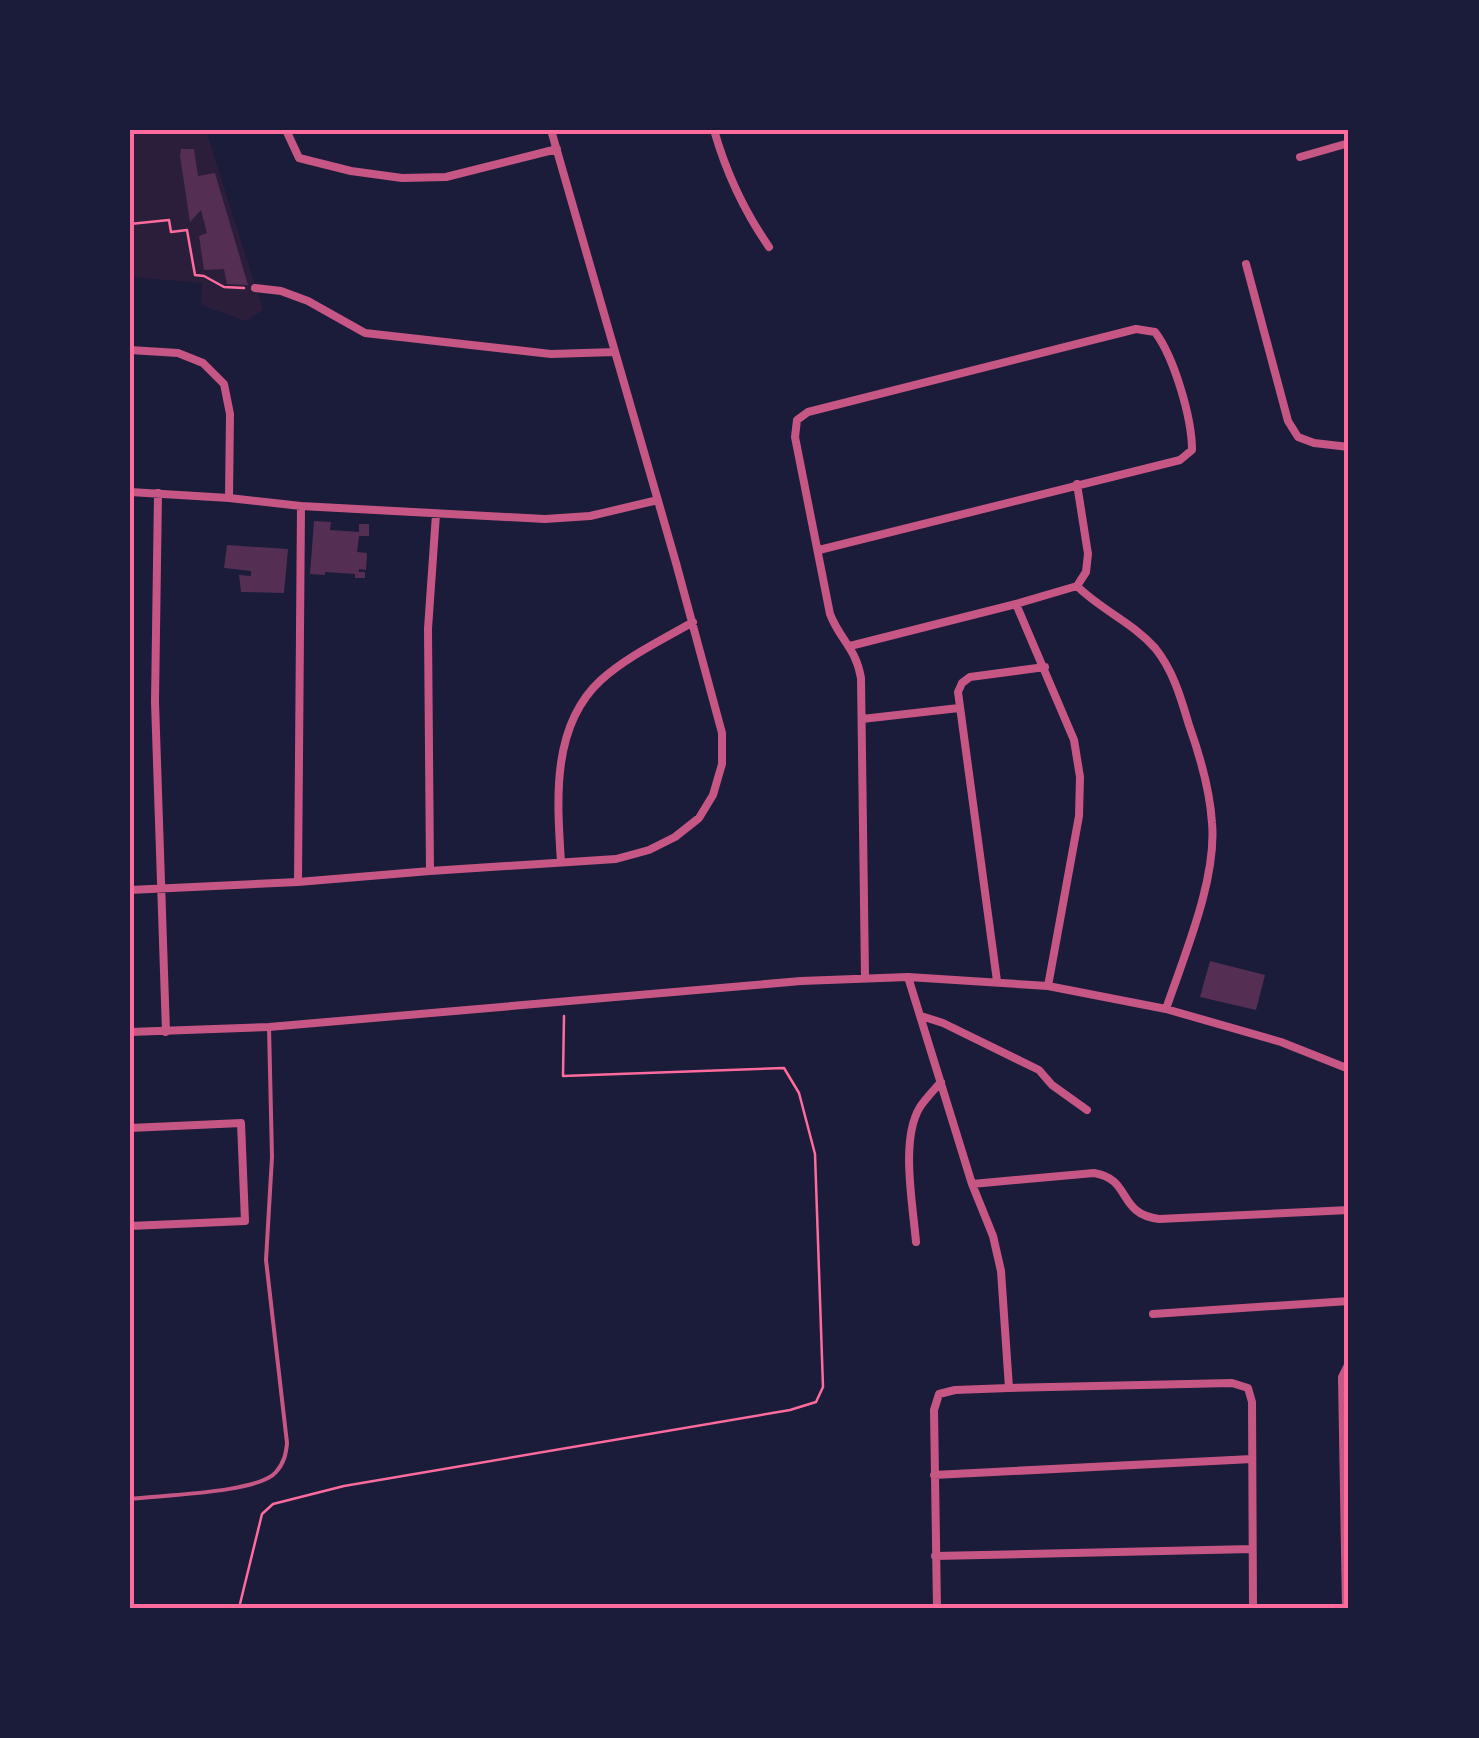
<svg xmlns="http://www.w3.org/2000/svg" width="1479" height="1738" font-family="'Asap Condensed',sans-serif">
	<rect width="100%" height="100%" fill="#1b1b3a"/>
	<path fill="#2a1e3b" d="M130,130h76l57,180 -17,11 -45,-16 1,-22 -72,-6z"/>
	<path fill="#542f53" d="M181,149h13l4,27 17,-3 33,112 -21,-1 -3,-15 -20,1 -5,-34 8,-3 -6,-23 -11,12 -10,-66z
		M314,521l17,1 -1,8 29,2v-8h10v12h-10l-2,16 10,1 -1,17 -7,-1v3h6v6h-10v-4l-30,-2v3l-15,-1z
		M227,545l61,4 -4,44 -43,-1 -2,-17 12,1v-5l-27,-3z
		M1210,961l55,14 -9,35 -56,-13z"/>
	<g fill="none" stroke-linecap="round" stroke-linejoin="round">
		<path stroke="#ff6b9d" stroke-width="2.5" d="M130,224l39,-4 2,12 16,-2 8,45 9,1 20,11 20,1
			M239,1608l23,-94 11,-10 71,-18 446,-76 26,-8 7,-15 -8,-233 -16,-61 -15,-25 -221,8 1,-60"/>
		<path stroke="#c65784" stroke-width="4" d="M130,1499c31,-4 129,-6 146,-27 8,-9 10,-18 11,-29l-21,-183 6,-103 -3,-130"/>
		<path stroke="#c65784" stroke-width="8" d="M286,130l13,28 52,13 51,7 44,-1 111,-28
			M714,130c12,42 30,81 55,117
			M1300,157l49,-14
			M1246,264l42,157 10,16 16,6 35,4
			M255,288l26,3 27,10 57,32 186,21 64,-2
			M130,350l48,3 25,10 21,21 6,30 -1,84
			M130,492l99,6 72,8 244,13 45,-3 68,-16
			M158,493l-3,209 11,330
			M819,550l361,-90 12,-10c0,-32 -18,-93 -37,-118l-19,-3 -328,83 -11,8 -2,17 35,177c10,26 26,34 31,64l4,299
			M1077,586c24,24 55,36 78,62 18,22 26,50 34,77 11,31 21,65 23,98 5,56 -28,133 -46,186
			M1016,604l58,136 6,37 -1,39 -31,170
			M850,646l166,-42 61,-18 9,-14 2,-18 -11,-70
			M862,719l97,-11
			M561,862c-4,-62 -10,-136 40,-182 27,-24 61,-40 92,-58
			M430,871l-2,-242 8,-115
			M298,882l3,-376
			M130,890l168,-8 132,-11 186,-12 33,-9 26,-13 24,-19 14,-23 9,-31v-31l-46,-170 -125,-433
			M908,977l64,207 21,52 8,35 8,117
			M997,981l-39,-289 4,-9 8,-6 75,-10
			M921,1016l22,7 96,47 13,15 35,25
			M130,1032l139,-5 532,-46 107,-4 140,9 118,23 115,33 68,27
			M130,1128l111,-5 4,98 -115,5
			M972,1184l122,-11c38,6 23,41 65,46l190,-9
			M916,1242c-3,-37 -16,-103 4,-135 6,-9 14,-17 21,-25
			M1153,1314l196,-13
			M934,1475l318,-16
			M935,1556l317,-7
			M937,1608l-3,-198 5,-16 16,-4 54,-2 223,-5 16,5 4,14 1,206
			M1346,1608l-4,-231 7,-14"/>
	</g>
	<rect width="1479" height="1738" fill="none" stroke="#1b1b3a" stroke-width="265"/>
	<rect x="132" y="132" width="1214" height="1474" fill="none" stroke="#ff6b9d" stroke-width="4"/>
</svg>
